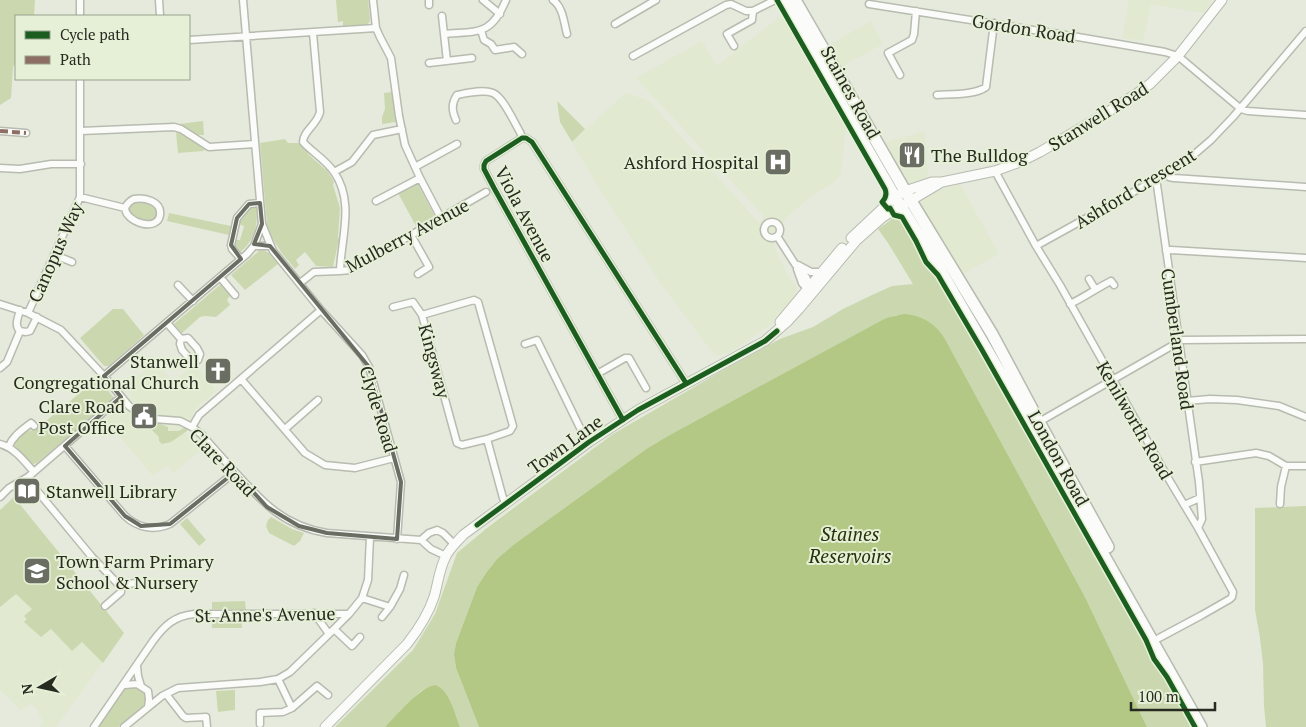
<svg xmlns="http://www.w3.org/2000/svg" width="1306" height="727" font-family="'PT Serif',serif">
	<rect width="100%" height="100%" fill="#e5eadc"/>
	<path fill="#e1e9d1" d="M1128,0h85l-9,13 -53,-9 -8,37 -21,-3 7,-37z
		M782,15l64,110 -5,49 -8,9 -23,14 -25,22 -11,28 14,29 8,9v10l-26,30 -41,28 -13,2 -6,-6 -49,-65 -59,-91 -30,-51 54,-49 23,8 110,122 5,-7 -128,-138 66,-37 15,25z
		M871,21l12,23 -44,24 -12,-22z
		M925,131l3,46 -18,6 -4,-2 -22,-38z
		M960,184l39,70 -36,20 -19,-28 -23,-39 -1,-3 2,-4 18,-10z
		M156,361l17,21 16,-13h10l17,22 -21,18 -10,23 15,19 -27,22 -7,-7 -13,10 -48,-57 27,-23 -7,-9z
		M14,497l110,136 -68,94h-16l3,-6 -5,-8 1,-1 -8,-8 -11,6 -20,-20v-180z"/>
	<path fill="#cbd8af" d="M0,0h35l-1,16h-18v47l-3,4 -2,31 -11,7z
		M336,0h32l2,19 -1,4 -4,2 -22,1v-5l-5,1z
		M392,92l4,30 -14,2v-7l3,-8 -1,-16z
		M557,101l28,28 -13,13 -12,-20z
		M203,121l1,14h-6l-19,-11z
		M176,132l8,2 21,16 -2,1 -25,2z
		M285,139l3,4h10l9,8 1,3 17,15 2,1 7,12 -1,3 7,23 -2,29 1,2 -6,28 -17,-1 -11,-14 -9,8 3,5 -4,4 -14,-17 -8,-13 -6,-14 -7,-82z
		M417,182l17,33 -2,6 -15,7 -19,-35z
		M134,202c13,1 25,-2 22,16 -11,7 -26,2 -29,-11z
		M254,206l2,1c3,18 -2,35 -17,46 -4,-4 -6,-7 -3,-13h4l4,-14 -5,-2c3,-8 7,-16 15,-18z
		M169,213l62,13 -2,9 -62,-14z
		M892,219l9,1 15,21 10,21 10,15 13,25 1,-1 194,339 9,20 12,16 28,51h-46l-62,-130 -140,-258 -48,-24 -13,4 -62,34 -310,193 -15,13 -11,14 -9,14 -21,56 -2,11 2,14 23,59h-19c-5,-13 -11,-39 -25,-42l-14,6 -36,36h-50l78,-77 22,-36 22,-61 30,-25 126,-94 114,-66 53,-29 33,-12 30,-18 29,-14 20,-9 21,-2 -25,-41 -10,-14z
		M260,250c9,0 13,7 18,14l-33,26 -14,-15z
		M221,284l6,6 3,6 -3,4 3,5 -14,12 -11,-1 -5,1 -18,16 -8,-9z
		M113,309h10l21,26 -35,31h-5l-24,-28z
		M97,382h4l13,16 -77,65 -4,1 -2,-1 -17,-18 5,-8 7,-6 9,-1 57,-47z
		M138,418c7,0 23,6 30,9v4h11l6,-4 3,1 -1,3 -16,11 -9,2 -3,-3v-4l-14,-14 -3,3 -5,-5z
		M14,497l110,136 -21,30 -21,-21 -10,9 -21,-22 -10,8 -17,-15 3,-3 -3,-3 8,-7 -16,-15 -16,13v-97z
		M1306,506v221h-40l-2,-21 -1,-42 -3,-26 -5,-28v-102z
		M271,517l21,12 12,4 -4,8 -6,5 -25,-13 -3,-7 2,-6z
		M187,518l19,22 -7,6 -19,-22z
		M245,601l1,9 -34,-1v-7z
		M212,619h29l1,9h-30z
		M130,686l9,1 6,5 1,9 -3,6 -25,20h-20l26,-38z
		M235,690v20l-17,2 -2,-21z"/>
	<path fill="#b3c884" d="M904,314c18,1 32,10 41,25l140,258 62,130h-668l-23,-59 -2,-14 2,-11 21,-56 9,-14 11,-14 15,-13 136,-98 22,-13 214,-116 6,-2z
		M435,685c14,3 20,29 25,42h-75c11,-11 35,-40 50,-42z"/>
	<g fill="none" stroke-linecap="round" stroke-linejoin="round">
		<g stroke="#b7bbb0" stroke-width="9">
			<path id="minor" d="M80,0v16
				M159,0l1,16
				M243,0l19,224 11,27 48,59 41,45 7,12 32,115 -4,57
				M373,0l3,28 4,9 11,21 8,58 6,29 15,33 21,40
				M429,0v5
				M483,0l17,14
				M553,0c10,7 11,23 14,34
				M869,4l209,33 87,15 13,4 63,53 7,2 58,4
				M442,16l5,45
				M615,24l41,-24
				M481,30l3,10 7,4 4,6 19,-3 8,7
				M313,33l7,79c-3,13 -17,19 -17,30 10,11 22,17 31,30 21,30 7,66 6,99
				M444,34c34,-3 47,2 62,-34
				M189,40l187,-12
				M734,46l-7,-12 25,-14 1,-9
				M633,56l93,-51 5,-1 15,7h7l22,-11
				M429,63l43,-5
				M900,75l-12,-22 24,-13 2,-6 2,-23
				M937,95c14,-1 38,0 49,-8l8,-64
				M456,120c-4,-9 -5,-16 1,-25 10,-2 26,-6 36,-2 10,4 21,29 27,39l2,6
				M0,131l26,2
				M81,131l93,-4 7,2 28,18 46,-3
				M415,167l42,-23
				M0,168l20,1 31,-5h30
				M995,171l41,75 24,39 108,193 30,50 35,64 -1,5 -2,2 -28,16 -43,23
				M334,172l18,-10 21,-27 29,-6
				M1166,174l3,3 5,1 132,9
				M1155,180l2,5 42,297 3,37 -4,9
				M80,197l45,11c2,-4 4,-7 9,-9 10,-2 28,2 26,16 -2,17 -34,8 -35,-7
				M376,201l44,-23
				M764 230a8 8 0 1 1 16 0a8 8 0 1 1-16 0Z
				M411,235l18,32 -11,7
				M777,236l18,28 11,13 5,12
				M254,246h16
				M1036,246l119,-66 35,-22 21,-18 22,-23 73,-86
				M1166,251l5,-1 135,8
				M55,255l17,7
				M241,259l-9,-10 -1,-4 6,-27 12,-14 11,-1
				M798,265l13,7h10
				M797,269l5,14 7,8
				M220,277l15,18
				M1089,279l6,10
				M300,283l14,-11 26,-1 10,-1 136,-78
				M178,285l15,16
				M0,304l28,9 33,17 43,46 25,30 7,5 18,8 26,2 12,6 10,8c11,13 22,25 34,38 27,30 48,53 91,60l94,7 10,9 15,7
				M1070,304c15,-7 27,-16 41,-23l3,4
				M393,307l20,-5 9,13
				M20,310c-2,8 -6,15 0,21l6,1 4,-1 7,-14
				M28,313l52,-116v-118
				M167,323l14,16 -1,5 2,6 9,10 2,1 5,-1 2,-6 -3,-6 -9,-10 -7,1
				M525,344l12,-4 46,94 6,8
				M0,368l7,-6 13,-31
				M597,374l28,-16h4l17,30
				M104,376l143,-122 7,-8 8,-22
				M241,379l64,74 20,12 30,3 39,-10
				M1187,401l23,-2 27,1 42,6 27,11
				M623,420l-129,-232 -10,-19v-4l2,-4 36,-23h4l6,4 154,241
				M1039,422l143,-82 124,-1
				M192,427l7,-12 122,-105
				M285,429l33,-29
				M487,439l-25,6 -5,-2 -35,-128 52,-15 4,2 35,124 -3,5 -23,8 16,59 3,5
				M0,444c15,4 24,17 34,28
				M9,446c4,-10 13,-16 22,-23l3,3
				M65,446l60,70c13,12 29,15 45,8l65,-52
				M1195,462l61,-9 13,3 17,10h20
				M28,477l6,10 58,70 29,30v5l-16,14
				M0,497l9,-9 19,-11 93,-80
				M1280,504l1,-17 5,-21
				M1184,505l16,-7
				M421,540l8,-7 8,-3 6,3 11,11
				M84,563l8,-6
				M121,587l8,-3 12,-2
				M362,598l28,9 10,-18 4,-14
				M314,613l15,21
				M382,617l8,-10
				M334,629l18,17 8,-9
				M137,666l1,10 3,10
				M278,679l14,29
				M124,685l13,-1 11,7 1,8 -1,8
				M166,694l17,22 3,2 20,-1 1,10
				M260,724v-11l23,-1 9,-4 25,-22 11,9
				M94,727l59,-86c11,-15 21,-25 41,-27h155
				M124,727l38,-31 16,-8 82,-6 18,-3 12,-7 39,-38 20,-20 13,-16 6,-18 2,-43"/>
		</g>
		<g stroke="#b7bbb0" stroke-width="11">
			<path id="secondary" d="M851,238l34,-32 10,-9 10,-6 27,-9h10l53,-11 25,-9 20,-10 63,-37 36,-23 11,-8 28,-28 44,-56
				M780,322l62,-74
				M325,727l82,-83c11,-14 21,-29 27,-47 4,-13 5,-28 12,-41 4,-8 11,-14 17,-21l126,-93 49,-32 127,-69 23,-20 11,-12 57,-68 27,-24 59,-35"/>
		</g>
		<g stroke="#b7bbb0" stroke-width="14">
			<path id="trunk" d="M783,0l79,140 33,57 37,59 76,130 193,341
				M795,0l110,191 87,143 47,88 69,125"/>
		</g>
		<use href="#minor" stroke="#fbfcfa" stroke-width="6"/>
		<use href="#secondary" stroke="#fbfcfa" stroke-width="9"/>
		<use href="#trunk" stroke="#fbfcfa" stroke-width="11"/>
		<path stroke="#8d6e63" stroke-width="4" stroke-dasharray="8 4" stroke-linecap="butt" d="M0,131l26,2"/>
		<g stroke="#e6f0d6" stroke-width="8">
			<path id="cycleway" d="M777,0l108,189c2,5 1,9 -3,13l6,7 2,-1 4,7 8,2 14,24 10,21 12,13 44,75 164,290 8,19 13,18 28,50
				M623,420l-129,-232 -10,-19v-4l2,-4 36,-23h4l6,4 154,241
				M477,525l112,-83 49,-32 127,-69 12,-10"/>
		</g>
		<use href="#cycleway" stroke="#1b5e20" stroke-width="5"/>
	</g>
	<path fill="none" stroke="#6a6d62" stroke-width="4" stroke-linejoin="round" d="M260,203l2,21 -8,20 16,2 99,121 32,115 -4,57 -70,-6 -28,-7 -32,-19 -32,-35 -65,52 -29,2 -16,-10 -60,-70 56,-49 -17,-21 137,-117 -10,-14 6,-27 12,-14z"/>
	<defs>
		<g id="restaurant-square" transform="scale(1.4375)"><rect x="-9" y="-9" width="18" height="18" rx="4" fill="#6a6d62" stroke="#e6f0d6"/><path d="M-5-6h1v4h1v-4h1v4h1v-4h1v5L-1.5 .5V6h-2V.5L-5-1ZM5-6V6H3V1.5H1.5Q1.5-4 5-6Z" fill="#fff"/></g>
		<g id="hospital-square" transform="scale(1.4375)"><rect x="-9" y="-9" width="18" height="18" rx="4" fill="#6a6d62" stroke="#e6f0d6"/><path d="M-5-5h3v3.5h4V-5h3V5h-3V1.5h-4V5h-3Z" fill="#fff"/></g>
		<g id="church-square" transform="scale(1.4375)"><rect x="-9" y="-9" width="18" height="18" rx="4" fill="#6a6d62" stroke="#e6f0d6"/><path d="M-1.2-6h2.4v3.5h3.3v2.4h-3.3V6h-2.4V-.1h-3.3v-2.4h3.3Z" fill="#fff"/></g>
		<g id="civic-square" transform="scale(1.4375)"><rect x="-9" y="-9" width="18" height="18" rx="4" fill="#6a6d62" stroke="#e6f0d6"/><path d="M-.6-6.5H3V-4.5H.6V-3L4-1V1h2V6H-6V1h2V-1L-.6-3ZM-1.2 2.5V6h2.4V2.5Z" fill="#fff"/></g>
		<g id="library-square" transform="scale(1.4375)"><rect x="-9" y="-9" width="18" height="18" rx="4" fill="#6a6d62" stroke="#e6f0d6"/><path d="M-6-4Q-3-5.5-.7-3.5V5Q-3 3-6 4ZM6-4Q3-5.5 .7-3.5V5Q3 3 6 4Z" fill="#fff"/></g>
		<g id="school-square" transform="scale(1.4375)"><rect x="-9" y="-9" width="18" height="18" rx="4" fill="#6a6d62" stroke="#e6f0d6"/><path d="M0-5L7-2L0 1L-7-2ZM-4 1L0 2.5L4 1V4Q0 6-4 4Z" fill="#fff"/></g>
	</defs>
	<g fill-rule="evenodd">
		<use href="#restaurant-square" x="912" y="155"/>
		<use href="#hospital-square" x="778" y="162"/>
		<use href="#church-square" x="218" y="371"/>
		<use href="#civic-square" x="144" y="416"/>
		<use href="#library-square" x="27" y="491"/>
		<use href="#school-square" x="37" y="571"/>
	</g>
	<g text-anchor="middle" dominant-baseline="central" stroke-width="4" stroke-linejoin="round" paint-order="stroke">
		<g font-size="18" fill="#272a21" stroke="#e6f0d6">
			<text transform="translate(1024 28) rotate(9)">Gordon Road</text>
			<text transform="translate(851 92) rotate(61)">Staines Road</text>
			<text transform="translate(1098 116) rotate(-32)">Stanwell Road</text>
			<text transform="translate(1135 188) rotate(-31)">Ashford Crescent</text>
			<text transform="translate(525 214) rotate(62)">Viola Avenue</text>
			<text transform="translate(407 235) rotate(-28)">Mulberry Avenue</text>
			<text transform="translate(55 252) rotate(-66)">Canopus Way</text>
			<text transform="translate(1178 339) rotate(82)">Cumberland Road</text>
			<text transform="translate(435 361) rotate(75)">Kingsway</text>
			<text transform="translate(379 409) rotate(73)">Clyde Road</text>
			<text transform="translate(1135 420) rotate(60)">Kenilworth Road</text>
			<text transform="translate(565 444) rotate(-36)">Town Lane</text>
			<text transform="translate(1059 458) rotate(61)">London Road</text>
			<text transform="translate(223 462) rotate(46)">Clare Road</text>
			<text transform="translate(265 614) rotate(-1)">St. Anne's Avenue</text>
		</g>
		<g font-size="18" fill="#272a21" stroke="#e6f0d6" text-anchor="start">
			<text x="931" y="155">The Bulldog</text>
			<text x="759" y="162" text-anchor="end">Ashford Hospital</text>
			<text x="199" y="361" text-anchor="end">Stanwell<tspan x="199" dy="21">Congregational Church</tspan></text>
			<text x="125" y="406" text-anchor="end">Clare Road<tspan x="125" dy="21">Post Office</tspan></text>
			<text x="46" y="491">Stanwell Library</text>
			<text x="56" y="561">Town Farm Primary<tspan x="56" dy="21">School &amp; Nursery</tspan></text>
		</g>
		<g font-size="19" font-style="italic" fill="#27310b" stroke="#e6f0d6">
			<text x="850" y="533">Staines<tspan x="850" dy="22">Reservoirs</tspan></text>
		</g>
	</g>
	<rect x="15" y="15" width="175" height="65" fill="#e6f0d6" stroke="#9aa18e"/>
	<rect x="25" y="31" width="25" height="8" fill="#1b5e20" stroke="#9aa18e"/>
	<text x="60" y="40" font-size="15" fill="#272a21">Cycle path</text>
	<rect x="25" y="56" width="25" height="8" fill="#8d6e63" stroke="#9aa18e"/>
	<text x="60" y="65" font-size="15" fill="#272a21">Path</text>
	<g transform="translate(40 687) rotate(261)" stroke="#e6f0d6" stroke-width="4" paint-order="stroke">
	<path d="M0-4L9 19L0 12L-9 19Z" fill="#272a21"/>
	<text y="-8" font-size="14" font-weight="bold" text-anchor="middle" fill="#272a21">N</text>
	</g>
	<path d="M1131 702v8h84v-8" fill="none" stroke="#272a21" stroke-width="2.5"/>
	<text x="1138" y="702" font-size="15" fill="#272a21" stroke="#e6f0d6" stroke-width="4" paint-order="stroke">100 m</text>
</svg>
